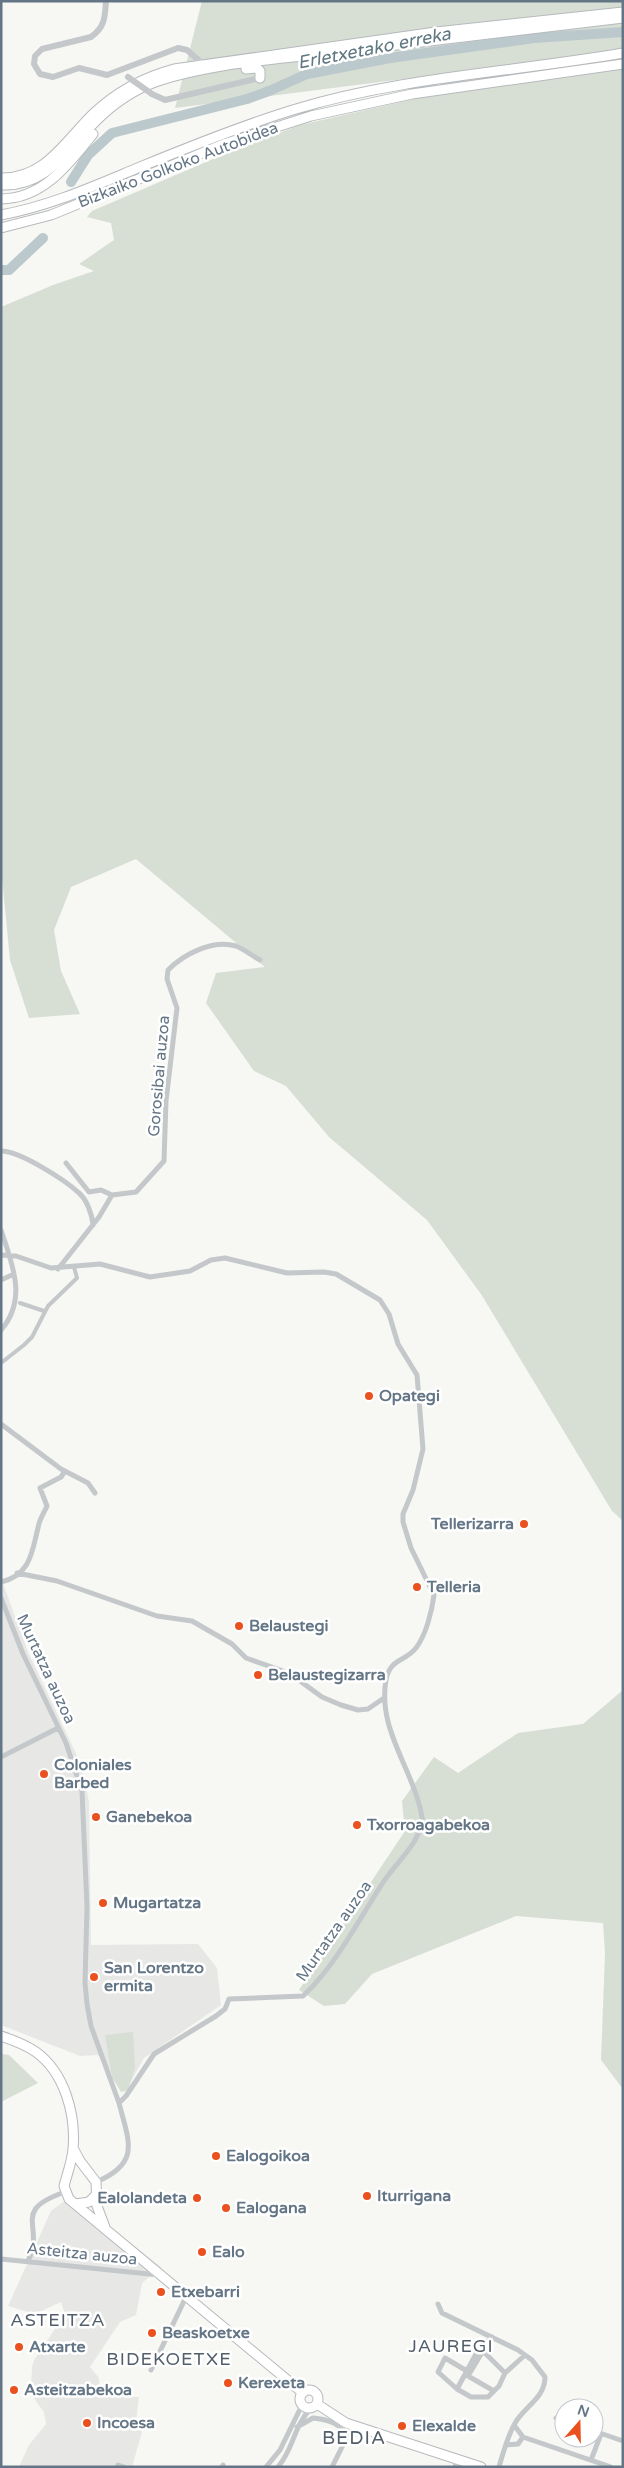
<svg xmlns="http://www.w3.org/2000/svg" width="624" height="2468" font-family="'Varela Round',sans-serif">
	<rect width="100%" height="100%" fill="#f7f7f3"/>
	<path fill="#e7e8e6" d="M1,1578l27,74 53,112 8,38 2,143 107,-1 19,24 4,37 -77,53 -19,34 -27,-37 -18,1 -79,-31z
		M63,2202l24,7 74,58 -19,16 -6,32 -16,7 -30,45 9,11 1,19h39l-3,25 6,10 -10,35h-113l10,-22 17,-21 -2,-12 -9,-12 -4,-13 1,-20 2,-7 31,-46 -4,-12 -26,12 -27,-8 43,-95z"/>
	<path fill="#d7ded4" d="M202,1h421v50l-448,57z
		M623,68v1453l-11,-10 -131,-217 -54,-74 -98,-83 -43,-51 -32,-15 -48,-68 10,-30 49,-6 -129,-108 -65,28 -17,43 7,41 19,43 -51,4 -19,-58 -9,-93v-560l52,-22 41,-14 -15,-7 35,-24 -3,-17 -24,-6 5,-6 135,-58 73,-28 123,-28z
		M623,1690v399l-22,-29 4,-107 -2,-30 -87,-7 -144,58 -27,30 -21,2 -25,-16 106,-159 -3,-30 32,-44 24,16 60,-40 65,-9z
		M133,2032l2,36 -7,22 -7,2 -9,-15 -7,-42z
		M1,2054l8,1 29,28 -37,19z"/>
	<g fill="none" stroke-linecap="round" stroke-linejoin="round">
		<path stroke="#bbc8cc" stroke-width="10" d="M71,182l17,-27 24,-22 135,-34 22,-8 38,-17 83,-16 144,-20 89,-6
			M1,270h8l34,-32"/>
		<g stroke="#b6babd" stroke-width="11">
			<path id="trunk" d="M246,69l11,-1 3,3v7
				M1,178c44,1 64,-37 92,-64 23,-22 51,-37 81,-45l262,-37 187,-20
				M1,185c47,2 67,-37 96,-65 17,-17 38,-31 61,-39 54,-18 115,-21 171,-28 98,-12 196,-24 294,-35
				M1,199c42,0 68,-35 92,-65
				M1,2036c12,4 25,9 35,16 29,21 40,63 37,97 -1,13 -6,25 -9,37l5,13 234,194
				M73,2148l7,13 16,21 1,24 9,24
				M76,2204l13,-2 7,-7
				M300 2399a9 9 0 1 1 18 0a9 9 0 1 1-18 0Z
				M317,2404l29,19 135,44"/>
		</g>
		<g stroke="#b6babd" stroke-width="11">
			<path id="motorway" d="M1,215c49,-9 93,-29 139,-48 51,-21 103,-42 156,-58 106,-32 218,-37 327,-56
				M1,228l50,-13 173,-71 87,-28 101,-22 211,-30"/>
		</g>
		<path stroke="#c4c8cb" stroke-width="4" d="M20,1303l24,8
			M1,1363l23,-18 8,-8 16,-31 29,-28 -3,-11"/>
		<path stroke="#c4c8cb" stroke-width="5" d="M1,1151c19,0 64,29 78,42 8,7 13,21 14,32
			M66,1163l23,29 12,-2 11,5 24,-3 28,-31 2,-60 11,-93 -10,-29 1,-9c16,-16 45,-31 68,-24 8,3 16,10 24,14
			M1,1230c11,34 27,69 0,100
			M1,1255l15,1 35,12 49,-4 50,13 40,-6 21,-11 14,-2 62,15 37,-1 12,2 44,26 9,14 9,30 19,31 6,74 -10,41 -10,24v8l8,26 23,47c-2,16 -8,40 -18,53 -11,14 -26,10 -30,32 -9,50 28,90 36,137 1,10 -4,17 -8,25 -9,14 -21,26 -30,39 -25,38 -47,83 -81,115l-74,3 -4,10 -9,7 -62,38 -28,42 -7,7c10,39 22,60 -23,79
			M58,1269l41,-52 13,-22
			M1,1280l13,-6
			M1,1424l60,45 27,14 7,10
			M17,1573l40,8 100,35 35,5 40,23 14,14 43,15 33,24 19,8 17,5 10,-1 16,-11
			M1,1582c30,-7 31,-31 37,-54 1,-8 6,-15 9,-22l-7,-18 21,-11 4,-6
			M1,1598l22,56 43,89 16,48 5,116 -2,76 2,21 4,22 28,77
			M1,1757l57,-29
			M1,2259l158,16
			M28,2261c18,-35 -19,-50 37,-69
			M438,2304l4,9 76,37 14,10 13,17c0,22 -22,30 -31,48 -7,13 -11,28 -15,42
			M492,2337l-16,17 -19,35 14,8h17l11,-11 6,-13 20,-18
			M481,2349l24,24
			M483,2351l-15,25 26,15
			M151,2370l35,-73
			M457,2389l-19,-17 7,-14 22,13
			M556,2418l8,3
			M297,2427l16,-9c13,1 27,6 35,17l-16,32
			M594,2431l29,10
			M523,2437l88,30
			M506,2445l12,-1 5,-7 -9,-12
			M591,2460l10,-26
			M118,2465l6,2
			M222,2467l1,-2
			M266,2467l14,-17 22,-45
			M278,2467c16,-19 15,-39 32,-58
			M455,2467l2,-8"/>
		<path stroke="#c4c8cb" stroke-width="6" d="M106,1c-1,16 -1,26 -15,36l-49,12 -7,7 -1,8 6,10 13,3 26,-9 28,7 71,-27 9,2 16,14
			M152,94l13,6 95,-22"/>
		<use href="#trunk" stroke="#fff" stroke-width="9"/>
		<use href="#motorway" stroke="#fff" stroke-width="9"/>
		<path stroke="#c4c8cb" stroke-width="6" d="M128,77l24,17"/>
	</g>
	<g fill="#eb511e" stroke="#fff" stroke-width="2">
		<circle cx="369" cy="1396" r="5"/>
		<circle cx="524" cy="1524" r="5"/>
		<circle cx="417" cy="1587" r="5"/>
		<circle cx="239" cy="1626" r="5"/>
		<circle cx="258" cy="1675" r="5"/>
		<circle cx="44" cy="1774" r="5"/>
		<circle cx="96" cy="1817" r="5"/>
		<circle cx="357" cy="1825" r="5"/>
		<circle cx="103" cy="1903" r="5"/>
		<circle cx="94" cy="1977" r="5"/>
		<circle cx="216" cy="2156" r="5"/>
		<circle cx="367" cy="2196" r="5"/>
		<circle cx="197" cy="2198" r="5"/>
		<circle cx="226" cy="2208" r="5"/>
		<circle cx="202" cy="2252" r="5"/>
		<circle cx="161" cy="2292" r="5"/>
		<circle cx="152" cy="2333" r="5"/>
		<circle cx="19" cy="2347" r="5"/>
		<circle cx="228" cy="2383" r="5"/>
		<circle cx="14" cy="2390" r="5"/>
		<circle cx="87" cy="2423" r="5"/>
		<circle cx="402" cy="2426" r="5"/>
	</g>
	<g text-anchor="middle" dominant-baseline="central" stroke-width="5" stroke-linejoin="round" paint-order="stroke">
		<g font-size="16" fill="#647686" stroke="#fff">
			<text transform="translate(178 165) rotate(-21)">Bizkaiko Golkoko Autobidea</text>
			<text transform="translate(159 1076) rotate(-85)">Gorosibai auzoa</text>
			<text transform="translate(46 1669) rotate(65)">Murtatza auzoa</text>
			<text transform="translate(334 1931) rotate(-55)">Murtatza auzoa</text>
			<text transform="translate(82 2254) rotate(6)">Asteitza auzoa</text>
		</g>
		<g font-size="16" font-weight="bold" fill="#647686" stroke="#fff" text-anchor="start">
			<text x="379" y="1396">Opategi</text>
			<text x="514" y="1524" text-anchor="end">Tellerizarra</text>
			<text x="427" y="1587">Telleria</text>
			<text x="249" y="1626">Belaustegi</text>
			<text x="268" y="1675">Belaustegizarra</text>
			<text x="54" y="1765">Coloniales<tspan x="54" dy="18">Barbed</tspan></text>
			<text x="106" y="1817">Ganebekoa</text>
			<text x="367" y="1825">Txorroagabekoa</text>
			<text x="113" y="1903">Mugartatza</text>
			<text x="104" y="1968">San Lorentzo<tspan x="104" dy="18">ermita</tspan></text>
			<text x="226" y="2156">Ealogoikoa</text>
			<text x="377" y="2196">Iturrigana</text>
			<text x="187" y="2198" text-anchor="end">Ealolandeta</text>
			<text x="236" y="2208">Ealogana</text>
			<text x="212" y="2252">Ealo</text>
			<text x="171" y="2292">Etxebarri</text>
			<text x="162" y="2333">Beaskoetxe</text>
			<text x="29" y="2347">Atxarte</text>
			<text x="238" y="2383">Kerexeta</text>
			<text x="24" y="2390">Asteitzabekoa</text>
			<text x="97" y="2423">Incoesa</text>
			<text x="412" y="2426">Elexalde</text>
		</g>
		<g font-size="18" font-style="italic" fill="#5f7882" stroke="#fff">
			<text transform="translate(374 48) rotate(-11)">Erletxetako erreka</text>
		</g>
		<g font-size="18" letter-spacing="1" fill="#525f6a" stroke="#fff">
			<text x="58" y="2320">ASTEITZA</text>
			<text x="451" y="2346">JAUREGI</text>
			<text x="169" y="2359">BIDEKOETXE</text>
		</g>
		<g font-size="19" letter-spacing="1" fill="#525f6a" stroke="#fff">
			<text x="354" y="2438">BEDIA</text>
		</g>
	</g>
	<rect width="624" height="2468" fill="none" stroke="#647686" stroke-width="5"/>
	<g transform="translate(579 2423) rotate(20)"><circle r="24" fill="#ffffff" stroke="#c1c8cf"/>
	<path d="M0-4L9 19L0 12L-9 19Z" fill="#eb511e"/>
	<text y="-8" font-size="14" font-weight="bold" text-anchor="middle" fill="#647686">N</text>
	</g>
</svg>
